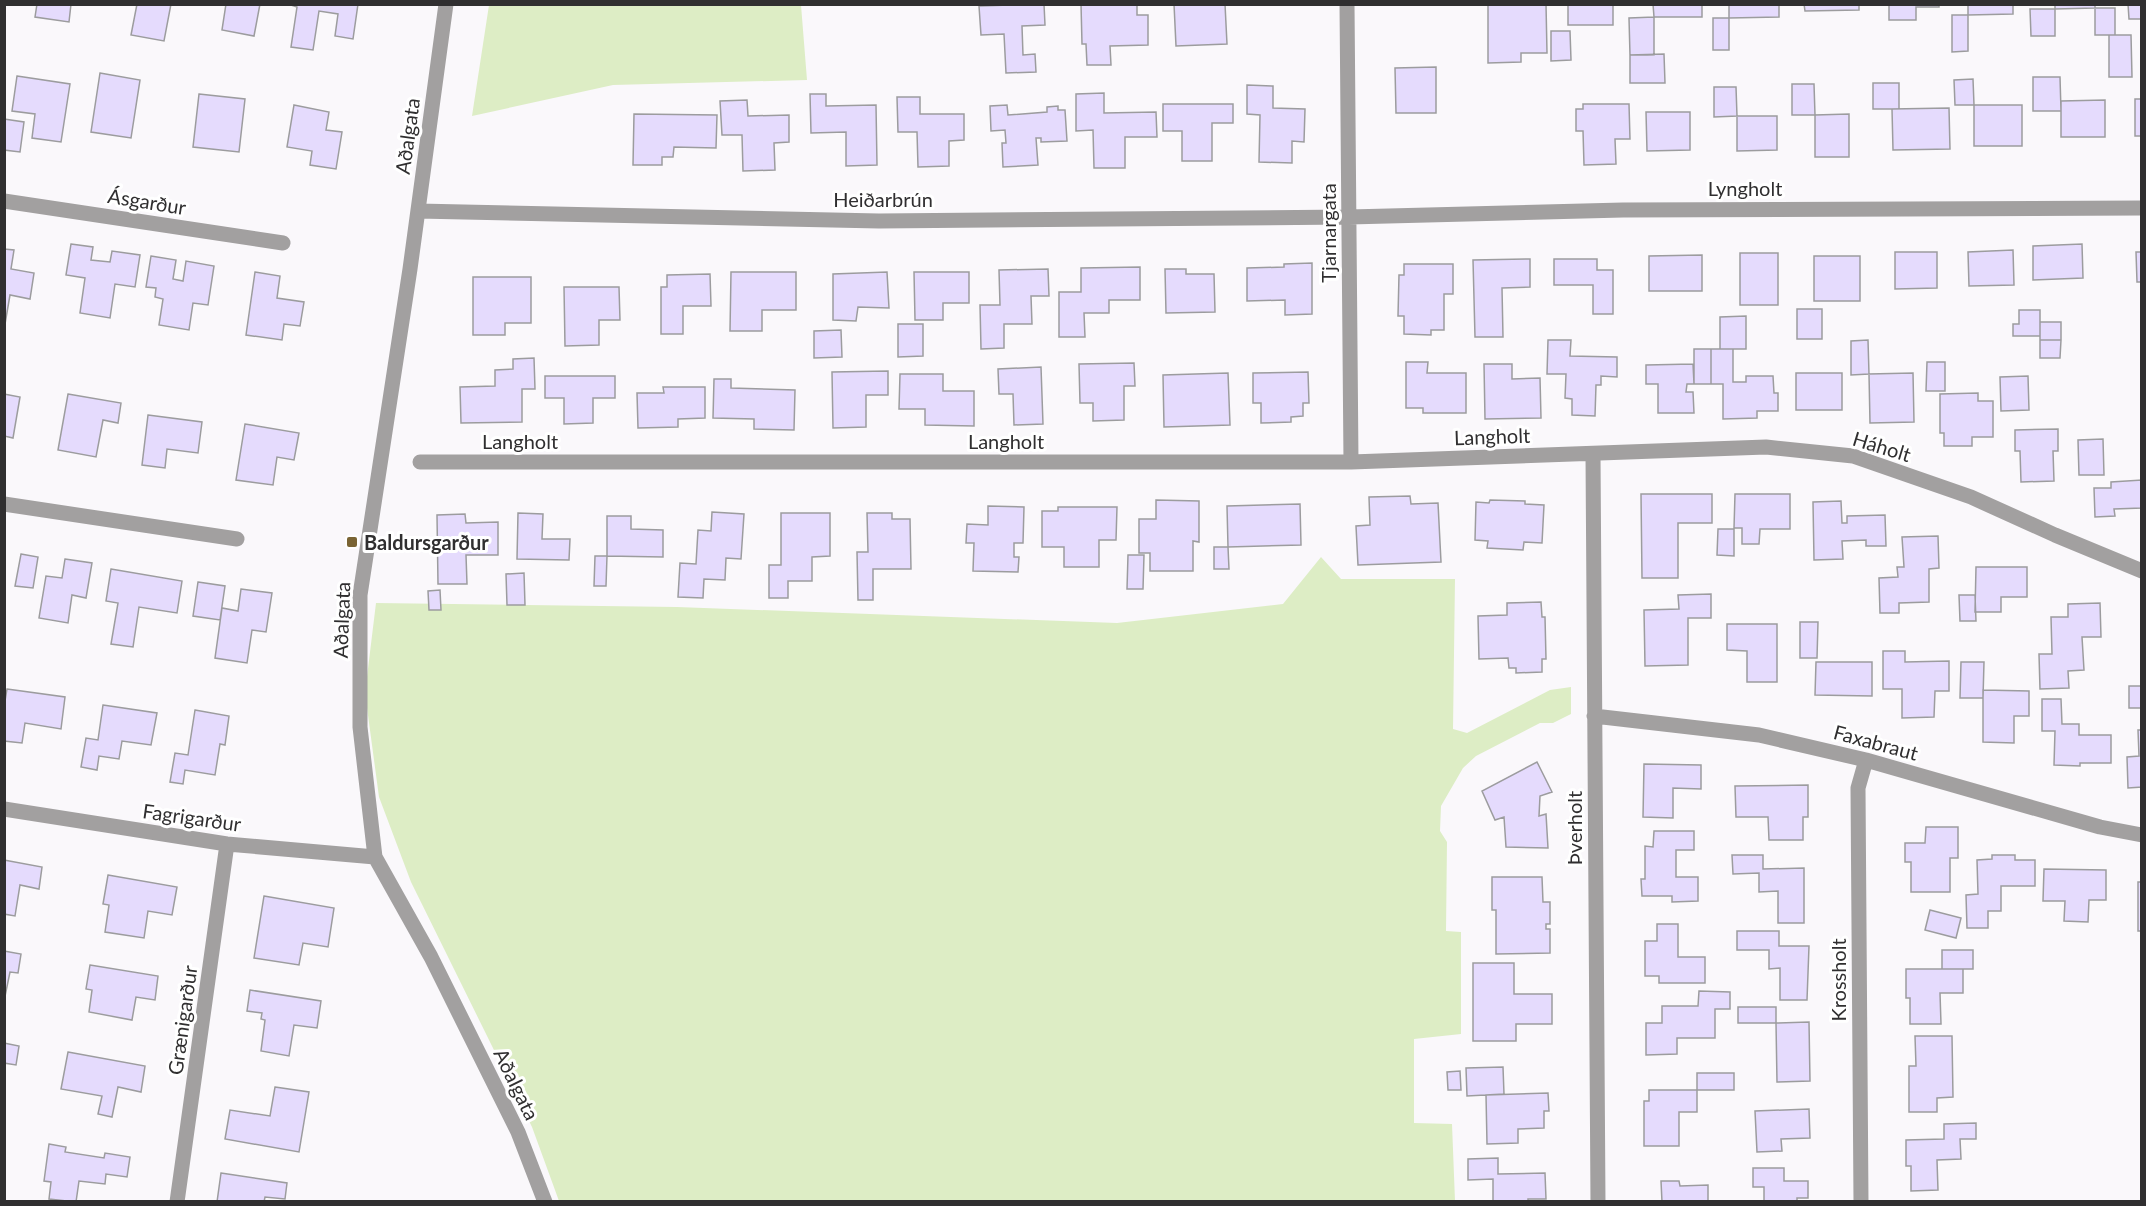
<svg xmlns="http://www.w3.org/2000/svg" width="2146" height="1206" font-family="Lato,sans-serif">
	<rect width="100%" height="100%" fill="#faf8fb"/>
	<path fill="#ddedc5" d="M489,5h312l6,75 -194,5 -141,31z
		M1321,557l20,22h114l-2,150 14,4 83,-43 21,-3v27l-18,9h-13l-64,33 -13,12 -22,38 -1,25 7,11 -1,89 15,1v102l-47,5v84l38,1 3,77h-896l-27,-74 -121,-245 -32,-85 -14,-104 11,-90 301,4 440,16 166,-19z"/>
	<path fill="#e5dbfd" stroke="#9c9c9e" stroke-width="1.5" d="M37,4h34l-2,18 -34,-5z
		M137,4h34l-7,37 -33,-6z
		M226,4h34l-6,32 -32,-6z
		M288,4h70l-5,35 -18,-3 3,-22 -19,-3 -6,39 -22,-3 6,-40z
		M1044,4l1,21 -23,1 1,29 12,-1 1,18 -30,1 -2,-39 -23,1 -2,-29z
		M1081,4h56v11h11v30l-38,1 1,19h-24l-1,-21h-4z
		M1174,4h51l2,40 -51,2z
		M1546,4l1,49h-26v9l-33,1v-58z
		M1568,4h45v21h-45z
		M1653,4h49v13h-48z
		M1729,4h50v13l-50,1z
		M1804,4h55v6l-54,1z
		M1889,4h50v3h-23v13h-27z
		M1968,4h45v10l-45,1z
		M2055,4h40v4l-40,1z
		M2128,4h14v15h-13z
		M2095,8h20v27h-20z
		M2030,9h25v27h-24z
		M1952,15h16v36l-16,1z
		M1654,17v38h-24l-1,-37z
		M1713,18h16v32h-16z
		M1551,31h19l1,29 -20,1z
		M2109,35h22l1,42h-23z
		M1664,54l1,29h-35v-28z
		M1436,67v46h-40l-1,-45z
		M100,73l40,7 -9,58 -40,-6z
		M17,76l53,8 -9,58 -29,-4 3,-24 -23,-3z
		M2033,77h27l1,34h-28z
		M1973,79l1,26h-19l-1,-25z
		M1873,83h26v26h-26z
		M1792,84h22l1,31h-23z
		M1247,85l26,1v22l32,1 -1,33 -12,-1v22l-33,-1 1,-47 -13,-1z
		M1714,87h22l1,29 -23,1z
		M1104,93v20l52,-1 1,25h-32v31h-31l-1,-38 -17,1v-37z
		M199,94l46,5 -6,53 -46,-5z
		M810,94h16v12l50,-1 1,60 -31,1v-34l-35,1z
		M897,97h23v17h44v26l-15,1v25l-31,1 -1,-35h-19z
		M2135,99h7v37h-7z
		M747,100l1,16 41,-1v27l-15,1 1,27 -32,1 -1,-36h-20l-2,-34z
		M2105,100v37h-44v-36z
		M1163,104h70v19h-21v38h-30v-30h-19z
		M1583,104h46l1,35h-15l1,25 -32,1 -1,-34h-7v-22h7z
		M294,105l35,7 -3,18 16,2 -6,37 -26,-4 2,-14 -25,-4z
		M1007,105l1,10 39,-3v-5l11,-1v4h7l2,31 -26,1v-4h-5l2,27 -35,2 -1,-24h4l-1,-13 -14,1 -1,-25z
		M1974,105h48v41h-48z
		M1949,108l1,41 -57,1 -1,-41z
		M1646,112h44v38l-43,1z
		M634,114l83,1 -1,33 -42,-1 -1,10h-11v8h-29z
		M1849,114v43h-34v-42z
		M1737,116h40v34l-40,1z
		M4,119l20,3 -4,30 -16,-2z
		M71,244l22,3 -2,13 19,2 2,-11 28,4 -5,32 -20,-3 -5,34 -30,-5 5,-35 -19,-3z
		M2082,244l1,34 -50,2v-34z
		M4,249l10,1 -3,19 23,4 -4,26 -20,-4 -5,29z
		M2013,250l1,35 -45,1 -1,-34z
		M1895,252h42v36l-42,1z
		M2136,252h6v30h-5z
		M1740,253h38v52h-38z
		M1702,255v36h-53v-35z
		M151,256l25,4 -3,19 10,2 3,-20 28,5 -6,39 -15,-2 -4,27 -30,-5 4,-26 -8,-2 1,-9 -10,-1z
		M1814,256h46v45h-46z
		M1530,259v28l-28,1 1,49h-28l-2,-77z
		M1554,259h43v11h16v44h-20v-29h-39z
		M1312,263v51l-27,1v-15l-38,1v-33l37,-1v-3z
		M1404,264h49v30h-9v36h-13v5l-27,-1v-18h-6l1,-41h5z
		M1140,267v33h-31v13h-25l1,24h-26v-45h22v-24z
		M1048,269l1,27h-18l1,28h-28v24l-23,1 -1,-44h20l-1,-35z
		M1165,269h21v5h28l1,38 -49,1z
		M255,272l25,4 -3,22 27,4 -4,24 -16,-2 -2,16 -36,-5z
		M731,272h65v38h-34v21h-32z
		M887,272l2,36 -31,-1 -2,14 -23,-1v-46z
		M914,272h55v31h-26v17h-28z
		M710,274l1,32h-28v28h-22v-47h6v-12z
		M473,277h58v46h-26v12h-32z
		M564,287h55l1,33h-21v25l-34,1z
		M1797,309h25v30h-25z
		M2019,310h21v26h-27v-12h6z
		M1746,316v33h-26v-32z
		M2040,322h21v18h-21z
		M898,324h25v32l-25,1z
		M841,330l1,27 -28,1v-27z
		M1548,340h23l-1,16 47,1v20l-16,-1v9h-5l-1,31 -23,-1v-16l-7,-1 1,-24h-19z
		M1868,340l1,34 -18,1v-34z
		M2040,340h21l-1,18h-20z
		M1694,349h17v35h-17z
		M1711,349h22v33h13v-6h27l1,17h4v18h-21v7l-34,1v-35h-12z
		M534,358l1,31h-13v33l-61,1 -1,-36 35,-1v-16l18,-1v-10z
		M1406,362h22l-1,11h39v40h-43v-5h-17z
		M1927,362h18v29h-19z
		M1134,363l1,23h-11v34l-31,1v-18h-13l-1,-39z
		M1484,364h28v15l28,-1 1,40 -56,1z
		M1693,364l1,20h-7l-1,8h7l1,21h-36v-29h-12v-19z
		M1041,367l2,57 -29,1 -1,-31h-14l-1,-25z
		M888,371v24h-22v32l-33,1 -1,-56z
		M1308,372l1,31h-6v13l-12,1v5l-30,1v-20h-8v-30z
		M1228,373l2,52 -66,2 -1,-52z
		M1796,373h46v37h-46z
		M1913,373l1,49 -44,1 -1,-49z
		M900,374h43v17h31v35l-49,-1v-16h-26z
		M545,376h70v22h-22v25l-29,1v-26h-19z
		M2028,376l1,34 -28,1 -1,-34z
		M714,379h17v9l64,2 -1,40 -40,-1v-10l-41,-1z
		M663,387h42v31l-27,1v8l-40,1 -1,-35h27z
		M1978,393v8h15v36h-21v9h-28v-13h-4v-39z
		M4,394l16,3 -7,41 -9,-2z
		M68,394l53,9 -3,20 -15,-3 -7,37 -38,-7z
		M148,415l54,7 -4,31 -31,-4 -2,19 -23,-3z
		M245,424l54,9 -5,27 -17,-3 -4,28 -37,-5z
		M2058,429v22h-5l1,30 -33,1 -1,-31h-5v-21z
		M2103,439l1,36h-25l-1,-35z
		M2142,480v28l-28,1 1,7 -20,1 -1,-29h17v-6z
		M1641,494h71v29h-34v55h-36z
		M1735,494h55v35h-30l-1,15h-17v-16h-8z
		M1410,496l1,8 27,-1 3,59 -83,3 -2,-39 14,-1 -1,-28z
		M1156,500l43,1v41l-6,-1v30h-43v-18h-11v-34h17z
		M1490,500l35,1v3l19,1 -2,38 -18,-1 -1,8 -36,-2 1,-7 -13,-1 1,-38 13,1z
		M1841,501l1,22h5v-7l38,-1 1,31h-20v-6l-24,1 1,18 -29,1 -1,-58z
		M1300,504l1,41 -73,2 -1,-41z
		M988,506l36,1 -1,36h-9v14h5l-1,15 -45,-1 1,-28h-8l1,-19 21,1z
		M1058,507h59l-1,33h-17v27h-35v-20h-22v-36h16z
		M712,512l32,2 -3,45 -15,-1 -1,22 -21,-1 -1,19 -25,-1 2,-34 16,1 2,-34 13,1z
		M518,513l25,1 -1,25h28l-1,21 -52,-1z
		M781,513h49v43l-18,1v24h-24v17h-19v-33h12z
		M867,513h25v6h18l1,50h-38v31h-15l-1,-48h11z
		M465,514l1,9 32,-1v33h-32l1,29h-29l-1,-69z
		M607,516h24v13l32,1v27l-56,-1z
		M1718,529h16v27l-17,-1z
		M1938,536l1,32 -10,1v33l-30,1v10h-19l-1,-35 19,-1 -1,-10h7l-2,-30z
		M1214,547h14l1,22h-15z
		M21,554l17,3 -5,31 -18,-2z
		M1128,555h16l-1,34h-16z
		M595,556h12l-1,30h-12z
		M65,559l27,4 -6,35 -14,-3 -4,28 -29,-5 7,-42 16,2z
		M1976,567h51v30h-26v15h-26z
		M111,569l71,12 -5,32 -38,-6 -6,40 -22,-3 7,-41 -12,-2z
		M524,573l1,32h-18l-1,-31z
		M198,582l27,4 -5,34 -27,-4z
		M241,589l31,4 -6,39 -14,-2 -5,33 -32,-5 7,-50 16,3z
		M440,590l1,20h-12l-1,-19z
		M1711,594v24h-23v47l-43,1 -1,-56 35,-1 -1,-14z
		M1959,595h16l1,26h-16z
		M1541,602l1,15h3l1,42h-4v13l-26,1v-5h-7l-1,-10 -29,1 -1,-43 29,-1v-12z
		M2100,603l1,34h-19l2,33 -16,1 1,17 -29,1 -1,-35h13l-1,-37h17v-13z
		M1800,622h18l-1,36h-17z
		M1727,624h50v58h-30v-31l-20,-1z
		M1883,651h22v11l44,-1v30h-14l-1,26 -32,1v-29h-19z
		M1816,662h56v34l-57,-1z
		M1961,662h23l-1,36h-23z
		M2129,686h13v22h-13z
		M7,689l58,8 -4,32 -36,-6 -3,20 -18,-2v-34z
		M1983,690l46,1v25h-15v27l-31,-1z
		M2042,699h19l1,25h17v11h32v28h-31v3l-26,-1 1,-34h-13z
		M103,705l54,8 -6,32 -29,-4 -3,18 -20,-3 -2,14 -16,-3 5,-29 12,2z
		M195,710l34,6 -4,29 -5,-1 -5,31 -30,-5 -2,14 -13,-2 5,-29 13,2z
		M2138,730h4v57l-14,1 -1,-31 12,-1z
		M1537,762l15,30 -12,4 -1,20 7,-2 2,34 -42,-1 -2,-30 -9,3 -13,-29z
		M1644,764l57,1v24l-28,-1v30l-30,-1z
		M1808,785v32h-5v23h-34l-1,-23h-32l-1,-31z
		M1926,827h32v31h-8v34h-39v-30h-6v-19h20z
		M1654,831h40v19h-18v27h22v24l-26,1v-6h-30l-1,-17h4v-33l8,1z
		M1732,855h31v14l41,-1v55h-26v-32l-19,1v-19l-26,1z
		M1992,855h23v5h20v26h-34v25h-13v17h-21l-1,-33 12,-1 -1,-34 15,-1z
		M4,860l38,7 -3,22 -19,-4 -5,31 -11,-2z
		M2044,869l62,1v30h-17l-1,22 -24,-1 1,-20h-22z
		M108,875l69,12 -5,28 -24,-4 -4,27 -39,-6 4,-27 -6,-1z
		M1492,877h50l1,25h7v22h-4v5h4v24l-54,1v-44h-4z
		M2138,882h4v49h-4z
		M264,896l70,12 -6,39 -25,-4 -4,22 -45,-7z
		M1930,910l31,8 -5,20 -31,-8z
		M1657,924h21v33h27v26h-46v-7h-14v-35h12z
		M1737,931h42v15h30l-2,54h-27v-32l-11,1v-19h-32z
		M1942,950h31v19h-31z
		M4,951l17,3 -3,19 -8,-1 -6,29z
		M1473,963h41v31h38v30h-36v17h-43z
		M90,965l68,11 -3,24 -19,-3 -4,23 -43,-8 3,-22 -6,-1z
		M1906,969h57v24h-23l1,31h-31v-26h-4z
		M250,990l71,11 -4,27 -23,-3 -5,31 -28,-5 4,-31 -4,-1 1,-6 -15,-2z
		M1699,991l31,1v17h-15v29h-38v16l-31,1v-32h16v-17h36z
		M1738,1007h38v16h-38z
		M1809,1022l1,59 -33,1 -1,-59z
		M1915,1036h37l1,61 -16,1v14h-28v-46h7z
		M4,1043l15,3 -3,19 -12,-2z
		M68,1052l77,14 -4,26 -23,-5 -6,30 -14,-3 4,-18 -41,-7z
		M1503,1067l1,27 -37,2 -1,-28z
		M1460,1071l1,19h-13l-1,-18z
		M1697,1073h37v17h-37z
		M275,1087l34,5 -10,60 -74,-13 5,-29 40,6z
		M1649,1090h48v22h-18v34h-35v-45h5z
		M1548,1093l1,18h-5v17l-26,1v14l-31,1 -1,-49z
		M1809,1109l1,29 -29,1 1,12 -25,1 -2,-41z
		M1976,1123v16h-16l1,20 -24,1 1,30 -27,1v-25h-5v-26l38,-1v-15z
		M49,1144l17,3 -1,5 39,6 1,-5 25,4 -3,20 -21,-3 -1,10 -26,-3 -3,21 -27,-3 2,-17 -7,-1z
		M1498,1158v16l47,-1 1,26h-18v3h-35v-23l-25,1v-21z
		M1753,1168h31v13h24v17h-11v4h-33v-15h-11z
		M221,1173l66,10 -2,16 -20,-2 -1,5h-47z
		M1661,1181h18l1,5 28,-1v17h-46z"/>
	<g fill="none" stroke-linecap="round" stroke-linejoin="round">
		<path stroke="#a2a0a0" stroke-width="15" d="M446,4l-36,265 -50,326v132l15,130 56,100 87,175 27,70
			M1347,4l4,458
			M4,201l279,42
			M418,211l461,10 470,-4 274,-7 519,-2
			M1593,454l5,748
			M420,462h931l415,-15 87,9 118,41 84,38 87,36
			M4,504l233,35
			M1594,716l165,19 107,25 234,67 42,8
			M4,809l223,35 148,13
			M177,1202l50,-358
			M1861,1202l-3,-414 8,-28"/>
	</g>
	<rect fill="#7a6434" stroke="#fff" stroke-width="2" x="346" y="536" width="12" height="12" rx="3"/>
	<g text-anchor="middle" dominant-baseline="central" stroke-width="6" stroke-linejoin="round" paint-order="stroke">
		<g font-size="20" fill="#302f30" stroke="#fff">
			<text transform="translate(407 136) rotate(-82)">Aðalgata</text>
			<text x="1745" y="188">Lyngholt</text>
			<text x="883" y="199">Heiðarbrún</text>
			<text transform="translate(147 201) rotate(9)">Ásgarður</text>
			<text transform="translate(1328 233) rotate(-90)">Tjarnargata</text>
			<text transform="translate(1492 436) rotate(-2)">Langholt</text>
			<text x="520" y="441">Langholt</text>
			<text x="1006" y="441">Langholt</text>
			<text transform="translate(1882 446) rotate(17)">Háholt</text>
			<text transform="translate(341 620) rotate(-88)">Aðalgata</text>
			<text transform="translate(1876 742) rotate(15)">Faxabraut</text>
			<text transform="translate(192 817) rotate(8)">Fagrigarður</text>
			<text transform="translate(1574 828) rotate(-90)">Þverholt</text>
			<text transform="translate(1838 980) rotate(-90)">Krossholt</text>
			<text transform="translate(182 1020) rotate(-82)">Grænigarður</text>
			<text transform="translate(517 1084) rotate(64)">Aðalgata</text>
		</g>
		<g font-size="20" font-weight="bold" fill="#302f30" stroke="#fff" text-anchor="start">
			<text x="364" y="542">Baldursgarður</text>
		</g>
	</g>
	<rect width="2146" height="1206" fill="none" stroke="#302f30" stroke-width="12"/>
</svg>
